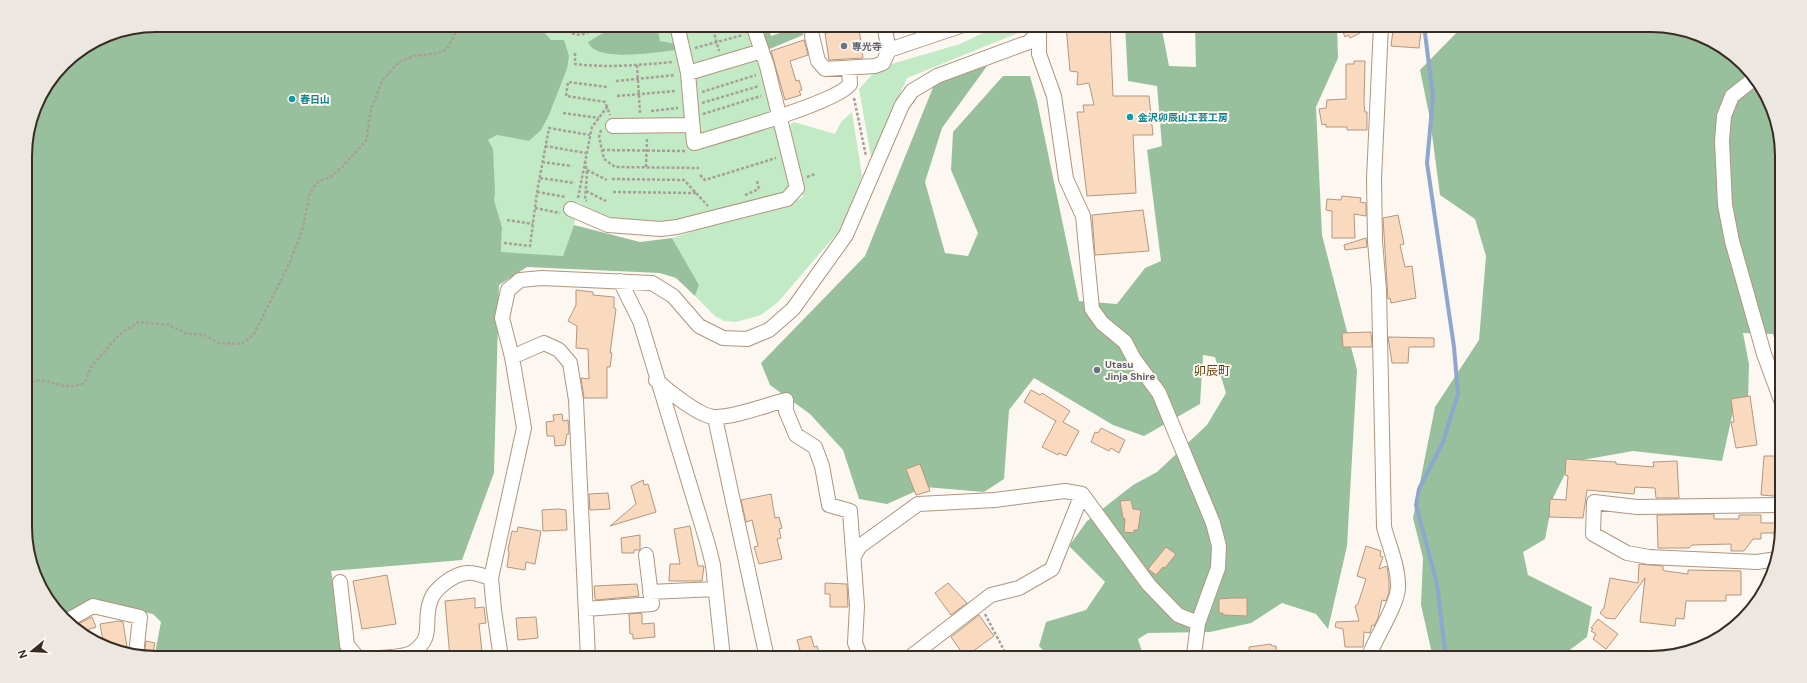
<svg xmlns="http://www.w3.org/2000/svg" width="1807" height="683" font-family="'DM Sans','Noto Sans JP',sans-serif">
	<rect width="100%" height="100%" fill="#fdf7f2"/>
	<path fill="#c2eac5" d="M538,25h216l33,102 7,-5 41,12 6,-12 11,-10 10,64 -12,32 -11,23 -61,71 -17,13 -25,7 -12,-1 -9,-5 -20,-20 4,-11 -27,-47 46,-15 68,-18 17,-8 -2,-7 -118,33 -74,-3 -32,-18 -3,23 -11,31 -62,-3 1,-26 -8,-27v-33l-6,-27 9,-5 32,6 20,-26 18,-46 -16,-29z
		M1000,25h27l-4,6 -116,47 -36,79 -12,-68 19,-21 82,-24z"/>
	<path fill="#99c09c" d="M156,25h382l13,15h13l5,16 -2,13 -18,46 -8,15 -12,11 -32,-6 -9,5 5,9 2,43 -1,8 8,27 -1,25 62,4 11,-31 66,17 32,-4 27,47 -4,11 -19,-18 -16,-5 -133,-6 -28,18 -5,188 -32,87 -131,11 17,87h-194l7,-36 -8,-8 -55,-12 -37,14 -4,-3 -30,-61 -2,-405 13,-49 31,-40 37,-23z
		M613,25h55l-10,6 2,10 16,3v6c-18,2 -81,13 -88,-8l22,-13z
		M754,25h14l3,11 29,-10 4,3 -1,6 -38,16z
		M1125,25h36l8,41 27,1 -1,-42h142l1,33 -22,49 6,128 35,135 -10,176 -19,83 -12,-15 -34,-11 -31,20 -41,9 -62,1 -10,6 6,19h-93l-12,-12 7,-24 40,-12 19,-28 -36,-36 18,-25 46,-36 24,-13 50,-47 19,-32 -11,-36 -12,-2 -3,49 -56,32 -31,-11 -79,-47 -25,32 -5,69 -20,13 -59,-5 -38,17 -28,-5 -16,-49 -33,-36 -40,-29 -9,-22 104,-107 71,-176 51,-14 -45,62 -17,54 20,71 23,3 10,-23 -27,-63 2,-38 50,-56h27l7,25 42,200 38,3 28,-36 16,-7 -14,-111 15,-4 -5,-60 -29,-5z
		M1464,25h187l42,7 57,38 19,28 12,40 1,225 -9,-29 -30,-1 6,31 -1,37 -15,11 -11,49 -89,-10 -62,11 -18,36 -8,41 -22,13 5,23 64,32 -5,30 -28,21h-126l-12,-53 2,-47 -10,-40 22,-111 44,-67 7,-84 -11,-37 -35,-24 -10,-76 -10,-49z"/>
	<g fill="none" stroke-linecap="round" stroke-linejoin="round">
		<path stroke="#8fa6cf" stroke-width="4" d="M1424,25l9,72 -6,66 27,184 4,47 -15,48 -24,47 -3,16 21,79 9,74"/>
	</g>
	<path fill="#fadabe" stroke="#b3977e" d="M1066,25h44l3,71h36l4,39h-20l3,58 -49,3 -10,-84h7l-1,-7h11l-5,-22 -12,2 1,-13 -8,-1z
		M1340,25h32v2l-22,11 -2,-3 -3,2z
		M859,28l4,30 -34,2 -4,-27z
		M1393,30l28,2 -2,16 -28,-2z
		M804,40l4,15 -18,6 6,20 3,-1 3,10 -3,1 2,4 -16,5 -14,-49z
		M1354,61h11l-1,43 1,8h2v18h-20v-3h-21v-3l-4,1 -3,-16 7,-1 1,-8 19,-1v-35h8z
		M1342,196l19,2 -1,4 6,1v13l-12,-2 1,24h-23v-27l-6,-1 1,-11 14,1z
		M1143,210l6,41 -54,4 -3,-40z
		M1398,215l6,29 -4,1 5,22 7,-1 4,32 -25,5 -1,-5 -2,1 -5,-81z
		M1366,238l1,9 -22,3 -1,-5z
		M576,290l17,2v3l21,2v11l2,1 -6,44h2l-2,14h-3v31h-23l-3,-20 8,1 -1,-30 -12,-1 1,-22 -9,-5 8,-16z
		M1371,332l1,15h-29l-1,-14z
		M1388,337l46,1v9h-25l-1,16h-16z
		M1031,390l9,5 2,-2 28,18 -7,11 16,9 -13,25 -7,-3 -1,2 -16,-8 14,-26 -32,-19z
		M1750,396l7,49 -21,3 -5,-26h3l-3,-23z
		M562,414l1,7 5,-1 1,14h-2l-2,11 -10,1 -1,-10h-7l-1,-14 8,-1 -1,-6z
		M1101,428l24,12 -6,13 -8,-5 -2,3 -18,-9 4,-10 3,1z
		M1764,456h18v30l-5,1 -3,9 -13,-1z
		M1566,459l50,3v2l38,3 -1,-5 24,-1 2,37h-23l-1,-10 -20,-1 -1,7 -47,-4 -4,28 -34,-1 1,-18 16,1 2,-24 -3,-1z
		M920,464l10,27 -14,4 -10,-26z
		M643,480l1,5 4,-1 8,28 -46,14 26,-22 -5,-18z
		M608,493l2,16 -20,1 -1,-16z
		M771,494l4,24 4,-1 3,11 -3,1 2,9 -4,1 5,20 -23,5 -5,-17 4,-1 -6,-26 -6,2 -5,-22z
		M1131,500l2,9 8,1 -3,20h-4v3l-10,-1 1,-13 -2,-1 -3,-17z
		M558,509l8,1 1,20 -24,1 -1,-21z
		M1714,514v5h25v-4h22v8h21l-1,10h-20v6h-8l-9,12h-13v-7l-39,1 -3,3h-31l-1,-33z
		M690,526l8,40h6l-2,15h-33l1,-17h10l-6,-35z
		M518,527l23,4 -6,33 -9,-2 -1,8 -18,-3 2,-14 -1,-4 4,-18 5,1z
		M640,535v15h-6v3h-12l-1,-15z
		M1366,546l15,5 -1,5 3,1 -4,12 8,-3 2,15v12l-3,8 -4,-1 -4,18 -4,8 -2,-1 -2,8 -6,-1 -1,15h-18l-2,-18 -8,-2 1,-5 23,-1 -4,-15 3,-2 8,-25 -9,-3z
		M1166,547l10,7 -11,14 -2,-1 -7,8 -8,-6z
		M1639,564l24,2v4l2,1 23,3v-4l53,1v24h-15v6h-40l-2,18 -8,-1 -1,8 -35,-4 5,-44 -30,41 -9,-1 -6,-5 4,-5 6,-30 28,5z
		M387,575l9,49 -34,5 -9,-48z
		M825,583l22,1 1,23h-18v-13h-5z
		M948,583l19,20 -16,12 -16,-22z
		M637,584l2,12 -43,4 -1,-2 -1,-12z
		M475,598v10l9,-1 2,16 -7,1 3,28 -13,2 1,4h-20l-5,-57z
		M1231,598h16v18l-24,-1v-2h-4v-14z
		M639,613l3,1v10l12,-1 1,14 -22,2v-5h-3l-1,-20z
		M979,615l15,21 -29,21 -14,-20z
		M92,617l4,10 -12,4 -8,-6z
		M536,617l2,21 -20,2 -2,-22z
		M1598,619l20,15 -12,15 -13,-10 3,-5 -5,-3 2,-2 -2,-1z
		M119,621l4,1 5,31 -14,-2 -5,-3 -2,-8 -4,1 -3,-17z
		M811,636l3,11 3,-1 4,12h-35v-5l14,-3 -3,-10z
		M146,641l9,2 -3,14 -8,-1z
		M1271,644l1,2h4l1,12h-27l-1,-11z"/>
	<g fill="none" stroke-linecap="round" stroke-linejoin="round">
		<g stroke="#b1957d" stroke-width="16">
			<path id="minor" d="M677,25l11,48
				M884,25l5,25
				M1039,29v25l15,42 12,83 17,37 9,93 10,14 23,19 9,17 25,34 54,130 6,23 -1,22 -20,55 -4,32 4,3
				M812,36l6,25 7,8 50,-3 8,-3 6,-13 74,-25
				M762,51l-74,22 6,70c27,-8 144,-41 156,-59l-1,-16
				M1755,78l-23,18 -8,20 -2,25 3,64 7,36 32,113 18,49
				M613,126l79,-1
				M571,209l37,16 53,4 16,-2 110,-28 10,-11 -2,-8 -28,-114 -14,-41
				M620,281l20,40 68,224 5,20 10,93
				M512,357l32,-14 15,7 11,13 6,37 12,258
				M656,380c11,10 45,38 60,37 20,0 50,-12 70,-17v11l10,24 19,12 7,19 7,39 21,6 7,95 -2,37 6,15
				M715,418l52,240
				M854,556l6,-10 58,-42 77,-4 70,-9 17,3 67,91 29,30 20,8
				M1777,559l-20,3 -108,-5 -22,-4 -34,-19 1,-32 43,5 145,-2
				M340,582l7,63 10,12 5,1
				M650,592l65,-3
				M586,609l66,-5 -6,-49
				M68,620l25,-14 47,11 -4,38
				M380,658c9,-1 26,-1 33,-6 22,-15 10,-30 17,-50 4,-14 24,-28 37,-29 7,-1 17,3 24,5
				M501,658l-7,-48 -3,-32 33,-150 -12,-71 -10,-39 6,-28 12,-10 22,-2 110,5 21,13 26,30 24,12 24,1 22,-9 24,-21 53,-74 56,-130 10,-14 25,-15 92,-34 6,-6 4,-11
				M909,658l82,-63 28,-7 33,-19 30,-75
				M1371,658v-7c7,-17 26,-46 27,-63 1,-20 -9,-42 -14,-61l-5,-237 -4,-49 -1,-62 7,-154"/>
		</g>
		<path stroke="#a89f98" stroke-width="2.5" stroke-dasharray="3 2" stroke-linecap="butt" d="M712,25l7,26
			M841,25l1,6
			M690,27l7,-2
			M548,29l8,-4
			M572,33c11,5 19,-3 29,-8
			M695,48l48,-13
			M575,53v11c33,4 64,1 98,-2
			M637,65l3,48
			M616,81l59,-6
			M702,92l54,-17
			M617,96l59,-5
			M854,98l12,58
			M702,103l57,-17
			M607,107l-2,-5 -39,-6 2,-14 39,5
			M651,111l27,-3
			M563,113l36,5
			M703,114l58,-18
			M601,130l-2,7 5,22 11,8 84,1
			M545,146l41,7
			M602,150l83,1
			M585,161l2,12 -2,27 2,1
			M542,162l30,4
			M646,167l1,-29
			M587,170l20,10
			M700,175l5,5 71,-22
			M807,177l8,-3
			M540,178l35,5
			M612,179l72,1 24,26
			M757,181l2,8
			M586,191l20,10
			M537,192l29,5
			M613,192l83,1
			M745,195l14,-6
			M578,198l14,-71 15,-20 3,8
			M535,208l25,5
			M507,220l26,4
			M504,243l26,3 7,-54 12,-64 41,7
			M27,382c5,0 13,-3 18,-1 16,4 23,8 40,2l5,-15 29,-33 19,-13 31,3 16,8 19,2 14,8 23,1 13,-10 36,-72 13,-35 7,-35 9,-11 10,-3 13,-11 24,-26 5,-32 12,-30 16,-17 15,-6 24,-3 9,-4 13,-24
			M985,614l23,44"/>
		<use href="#minor" stroke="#fff" stroke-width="14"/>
	</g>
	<g fill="#6b7280" stroke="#fdf7f2" stroke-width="1.5">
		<circle cx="844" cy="46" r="4"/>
		<circle cx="1097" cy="370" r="4"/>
	</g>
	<g fill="#0f9aa8" stroke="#fdf7f2" stroke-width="1.5">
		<circle cx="292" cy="99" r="4"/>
		<circle cx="1130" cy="117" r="4"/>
	</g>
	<g text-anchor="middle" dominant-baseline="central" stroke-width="4" stroke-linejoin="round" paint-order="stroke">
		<g font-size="10" font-weight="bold" fill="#5b616d" stroke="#fdf7f2" text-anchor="start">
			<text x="852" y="46">専光寺</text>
			<text x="1105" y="364">Utasu<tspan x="1105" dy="12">Jinja Shire</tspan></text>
		</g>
		<g font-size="10" font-weight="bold" fill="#0d838f" stroke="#fdf7f2" text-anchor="start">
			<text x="300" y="99">春日山</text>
			<text x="1138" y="117">金沢卯辰山工芸工房</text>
		</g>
		<g font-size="12" fill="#603b08" stroke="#fdf7f2">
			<text x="1212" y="371">卯辰町</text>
		</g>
	</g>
	<path d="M0 0H1807V683H0ZM156 32H1651A124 124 0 0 1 1775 156V527A124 124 0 0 1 1651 651H156A124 124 0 0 1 32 527V156A124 124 0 0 1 156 32Z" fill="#ede7e1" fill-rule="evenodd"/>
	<path fill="none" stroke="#382c22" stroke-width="2" d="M156 32H1651A124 124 0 0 1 1775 156V527A124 124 0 0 1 1651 651H156A124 124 0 0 1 32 527V156A124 124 0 0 1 156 32Z"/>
	<g transform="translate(32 651) rotate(252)" stroke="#fdf7f2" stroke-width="3" paint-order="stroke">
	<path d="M0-3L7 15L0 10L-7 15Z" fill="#382c22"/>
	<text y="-6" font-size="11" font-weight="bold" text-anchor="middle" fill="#382c22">N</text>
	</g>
</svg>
